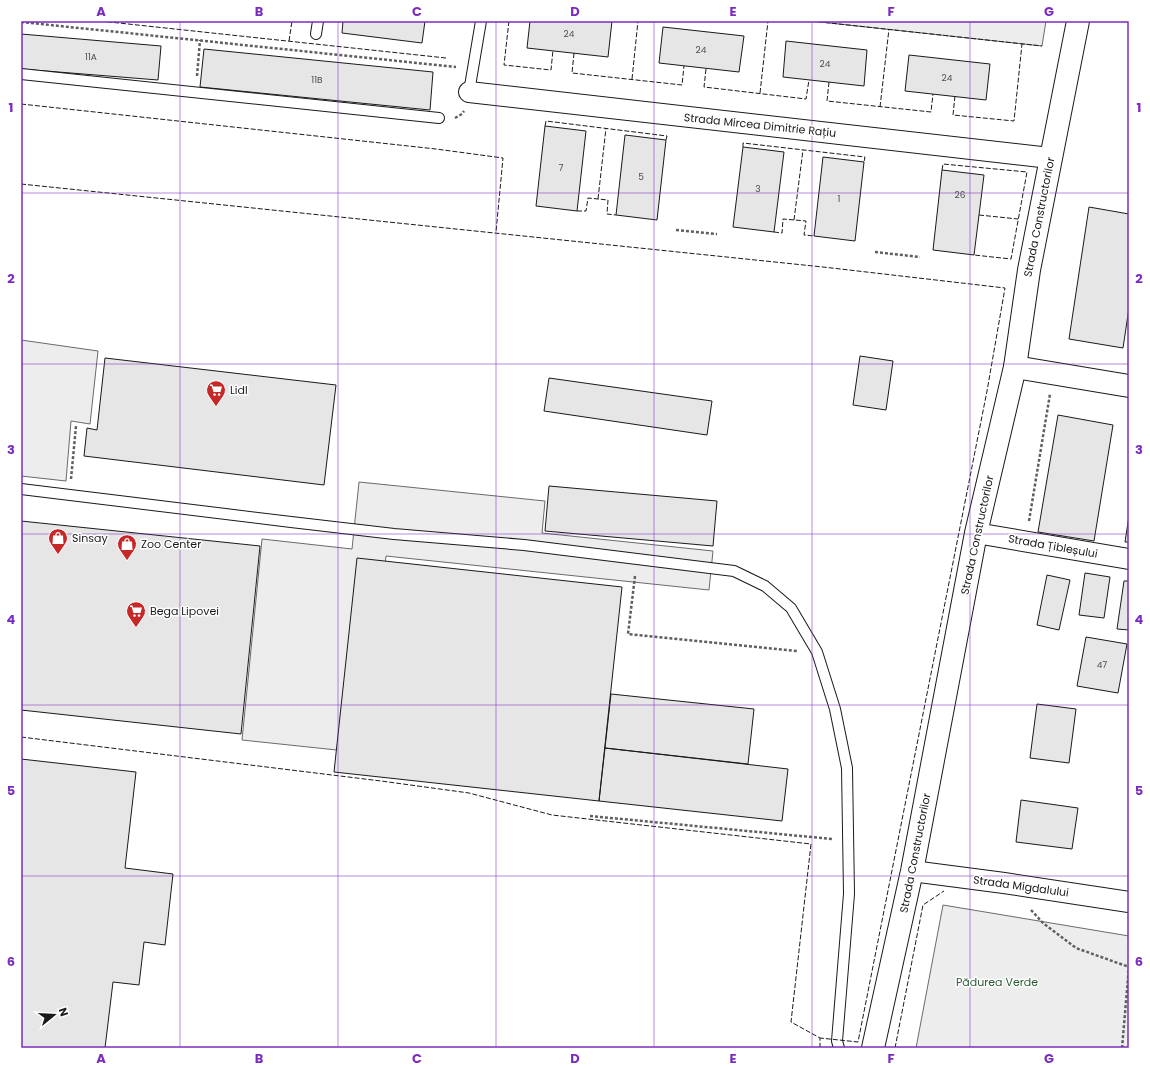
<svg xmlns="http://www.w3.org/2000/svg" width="1150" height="1069" font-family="Poppins,sans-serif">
	<rect width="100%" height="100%" fill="#fff"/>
	<path fill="#ededed" stroke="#6a6a6a" d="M811,21h235l-4,25z
		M21,340l77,11 -8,73 -19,-3 -5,60 -45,-5z
		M359,482l186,19 -3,32 171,18 -4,39 -323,-34 -21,197 -123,-13 20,-201 90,10z
		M943,905l186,31v112h-213z"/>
	<path fill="#e6e6e6" stroke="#1a1a1a" d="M343,21h82l-3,22 -80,-10z
		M530,21h82l-4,36 -81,-9z
		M663,27l81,9 -5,36 -80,-9z
		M21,34l140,12 -3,34 -137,-11z
		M786,41l81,9 -3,36 -81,-9z
		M204,49l229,23 -3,38 -230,-23z
		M909,55l81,9 -4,36 -81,-9z
		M545,126l41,5 -9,80 -41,-5z
		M625,135l41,5 -9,80 -41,-5z
		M743,147l41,5 -10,80 -41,-5z
		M823,157l41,5 -9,79 -41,-5z
		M942,170l42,5 -10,80 -41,-5z
		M1089,207l40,7v94l-6,40 -54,-9z
		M860,356l33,5 -7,49 -33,-5z
		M105,358l231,27 -12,100 -240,-29 3,-28 10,2z
		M549,378l163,23 -5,34 -163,-24z
		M1058,415l55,10 -19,116 -56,-9z
		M549,486l168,15 -4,45 -168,-15z
		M1129,516v26h-4z
		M21,521l239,25 -19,188 -220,-24z
		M357,558l265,29 -23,214 -265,-29z
		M1085,573l25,4 -6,41 -25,-3z
		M1047,575l23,5 -11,50 -22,-5z
		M1124,581h5v49l-12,-1z
		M1086,637l41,7 -9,49 -41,-7z
		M611,694l143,15 -6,55 -143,-16z
		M1037,704l39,5 -7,54 -39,-5z
		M605,748l183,21 -6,52 -183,-20z
		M21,759l115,13 -11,96 48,6 -8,71 -21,-3 -5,43 -26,-3 -8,66h-84z
		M1021,800l57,8 -6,41 -56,-7z"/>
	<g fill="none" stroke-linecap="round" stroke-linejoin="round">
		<g stroke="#1a1a1a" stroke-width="12">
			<path id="service" d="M316,34l2,-13
				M21,74l418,44
				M469,92l12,-71
				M21,489l270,33 103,12 130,11 210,26 31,15 26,22 26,44 18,57 12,59 2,126 -12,147 2,7"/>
		</g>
		<g stroke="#1a1a1a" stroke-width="22">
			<path id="minor" d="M469,92l581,66
				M976,533l153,26
				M912,871l92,12 125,19"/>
		</g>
		<g stroke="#1a1a1a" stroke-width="24">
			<path id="tertiary" d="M1015,367l114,19"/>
		</g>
		<g stroke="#1a1a1a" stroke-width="24">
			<path id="secondary" d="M873,1048l39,-177 64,-338 39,-166 14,-97 49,-249"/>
		</g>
		<path stroke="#5f5f5f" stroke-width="2.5" stroke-dasharray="3 2" stroke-linecap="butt" d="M21,22l435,45
			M197,76l3,-36
			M455,118l7,-4 2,-3
			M676,230l41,4
			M875,252l45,5
			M71,479l5,-53
			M1029,521l21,-127
			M635,576l-7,58 169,17
			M590,816l242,23
			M1031,910l12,13 33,25 53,19
			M1122,1048l7,-81"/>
		<use href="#service" stroke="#fff" stroke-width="10"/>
		<use href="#minor" stroke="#fff" stroke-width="20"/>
		<use href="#tertiary" stroke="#fff" stroke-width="22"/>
		<use href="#secondary" stroke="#fff" stroke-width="22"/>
		<path stroke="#1a1a1a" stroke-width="1" stroke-dasharray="5 2" stroke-linecap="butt" d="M100,21l346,37
			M509,21l-5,44 47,5 2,-20
			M811,21l231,25
			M289,41l3,-20
			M574,53l-2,20 110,12 2,-19
			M706,69l-2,18 102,12 3,-19
			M632,79l6,-58
			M829,82l-2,19 104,11 2,-18
			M760,93l8,-72
			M955,96l-2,19 61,6 8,-77
			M21,104l415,45 67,9 -7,74
			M880,107l9,-78
			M545,126l1,-5 121,15 -1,4
			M743,147v-4l122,14 -1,5
			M942,170l1,-6 84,8 -16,87 -37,-4
			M21,184l802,83 182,21 -18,103 -129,651 -38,-4
			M598,199l8,-71
			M577,211h9l2,-13 20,2 -1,14 9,1
			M979,215l39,4
			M794,220l9,-70
			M774,232l8,1 1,-14 23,2 -2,14 10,1
			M21,737l360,44 88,12 83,22 259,29 -20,178 29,16v10
			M895,1048l28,-143 21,-14"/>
	</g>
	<path fill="none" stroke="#7b2cbf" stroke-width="1" stroke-opacity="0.55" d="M180,21v1027M338,21v1027M496,21v1027M654,21v1027M812,21v1027M970,21v1027M21,193h1108M21,364h1108M21,534h1108M21,705h1108M21,876h1108"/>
	<defs>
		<g id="supermarket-pin" transform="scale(1)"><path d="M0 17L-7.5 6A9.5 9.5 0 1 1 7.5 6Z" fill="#c62828" stroke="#fff"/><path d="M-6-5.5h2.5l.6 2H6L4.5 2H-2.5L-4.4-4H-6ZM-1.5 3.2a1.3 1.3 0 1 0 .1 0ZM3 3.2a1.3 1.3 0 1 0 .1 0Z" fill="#fff"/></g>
		<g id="shop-pin" transform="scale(1)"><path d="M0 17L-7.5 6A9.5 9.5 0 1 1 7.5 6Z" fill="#c62828" stroke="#fff"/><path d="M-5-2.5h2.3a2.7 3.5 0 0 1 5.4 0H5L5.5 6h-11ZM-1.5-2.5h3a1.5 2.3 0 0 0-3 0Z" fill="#fff"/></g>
	</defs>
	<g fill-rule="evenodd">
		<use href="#supermarket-pin" x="216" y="390"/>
		<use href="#shop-pin" x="58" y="538"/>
		<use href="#shop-pin" x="127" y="544"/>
		<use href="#supermarket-pin" x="136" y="611"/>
	</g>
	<g text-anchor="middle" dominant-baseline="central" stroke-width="3" stroke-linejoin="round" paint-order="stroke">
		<g font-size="9" fill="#4d4d4d">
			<text x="569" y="34">24</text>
			<text x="701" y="50">24</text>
			<text x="91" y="57">11A</text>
			<text x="825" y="64">24</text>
			<text x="947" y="78">24</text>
			<text x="317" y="80">11B</text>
			<text x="561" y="168">7</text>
			<text x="641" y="177">5</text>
			<text x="758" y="189">3</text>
			<text x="960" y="195">26</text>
			<text x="839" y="199">1</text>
			<text x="1102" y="665">47</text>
		</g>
		<g font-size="11" fill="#1a1a1a" stroke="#fff">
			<text transform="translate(760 125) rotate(6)">Strada Mircea Dimitrie Rațiu</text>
			<text transform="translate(1039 217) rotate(-79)">Strada Constructorilor</text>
			<text transform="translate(977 535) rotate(-78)">Strada Constructorilor</text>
			<text transform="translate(1053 546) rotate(10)">Strada Țibleșului</text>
			<text transform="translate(915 853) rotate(-79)">Strada Constructorilor</text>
			<text transform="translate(1021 886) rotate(8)">Strada Migdalului</text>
		</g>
		<g font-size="11" fill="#1a1a1a" stroke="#fff" text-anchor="start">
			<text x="230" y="390">Lidl</text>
			<text x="72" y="538">Sinsay</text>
			<text x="141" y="544">Zoo Center</text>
			<text x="150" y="611">Bega Lipovei</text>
		</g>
		<g font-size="11" fill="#2b5a34" stroke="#fff">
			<text x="997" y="982">Pădurea Verde</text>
		</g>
	</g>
	<rect width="1150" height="1069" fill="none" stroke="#ffffff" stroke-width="44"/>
	<g transform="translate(54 1015) rotate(72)" stroke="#ffffff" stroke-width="3" paint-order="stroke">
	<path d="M0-3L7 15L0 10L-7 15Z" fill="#1a1a1a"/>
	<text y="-6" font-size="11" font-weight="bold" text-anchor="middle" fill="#1a1a1a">N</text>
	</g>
	<rect x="22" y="22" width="1106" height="1025" fill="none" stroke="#7b2cbf" stroke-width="1.5"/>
	<g font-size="13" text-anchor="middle" font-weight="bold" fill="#7b2cbf">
		<text x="101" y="16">A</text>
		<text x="259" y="16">B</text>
		<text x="417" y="16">C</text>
		<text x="575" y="16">D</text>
		<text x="733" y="16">E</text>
		<text x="891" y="16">F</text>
		<text x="1049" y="16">G</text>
		<text x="11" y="112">1</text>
		<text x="1139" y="112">1</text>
		<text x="11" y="283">2</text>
		<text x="1139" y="283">2</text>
		<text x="11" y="454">3</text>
		<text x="1139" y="454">3</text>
		<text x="11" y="624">4</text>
		<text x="1139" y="624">4</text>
		<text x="11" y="795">5</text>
		<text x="1139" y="795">5</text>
		<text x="11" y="966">6</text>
		<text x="1139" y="966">6</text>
		<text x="101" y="1063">A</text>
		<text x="259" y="1063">B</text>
		<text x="417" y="1063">C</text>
		<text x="575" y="1063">D</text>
		<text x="733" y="1063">E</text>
		<text x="891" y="1063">F</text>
		<text x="1049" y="1063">G</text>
	</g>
</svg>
